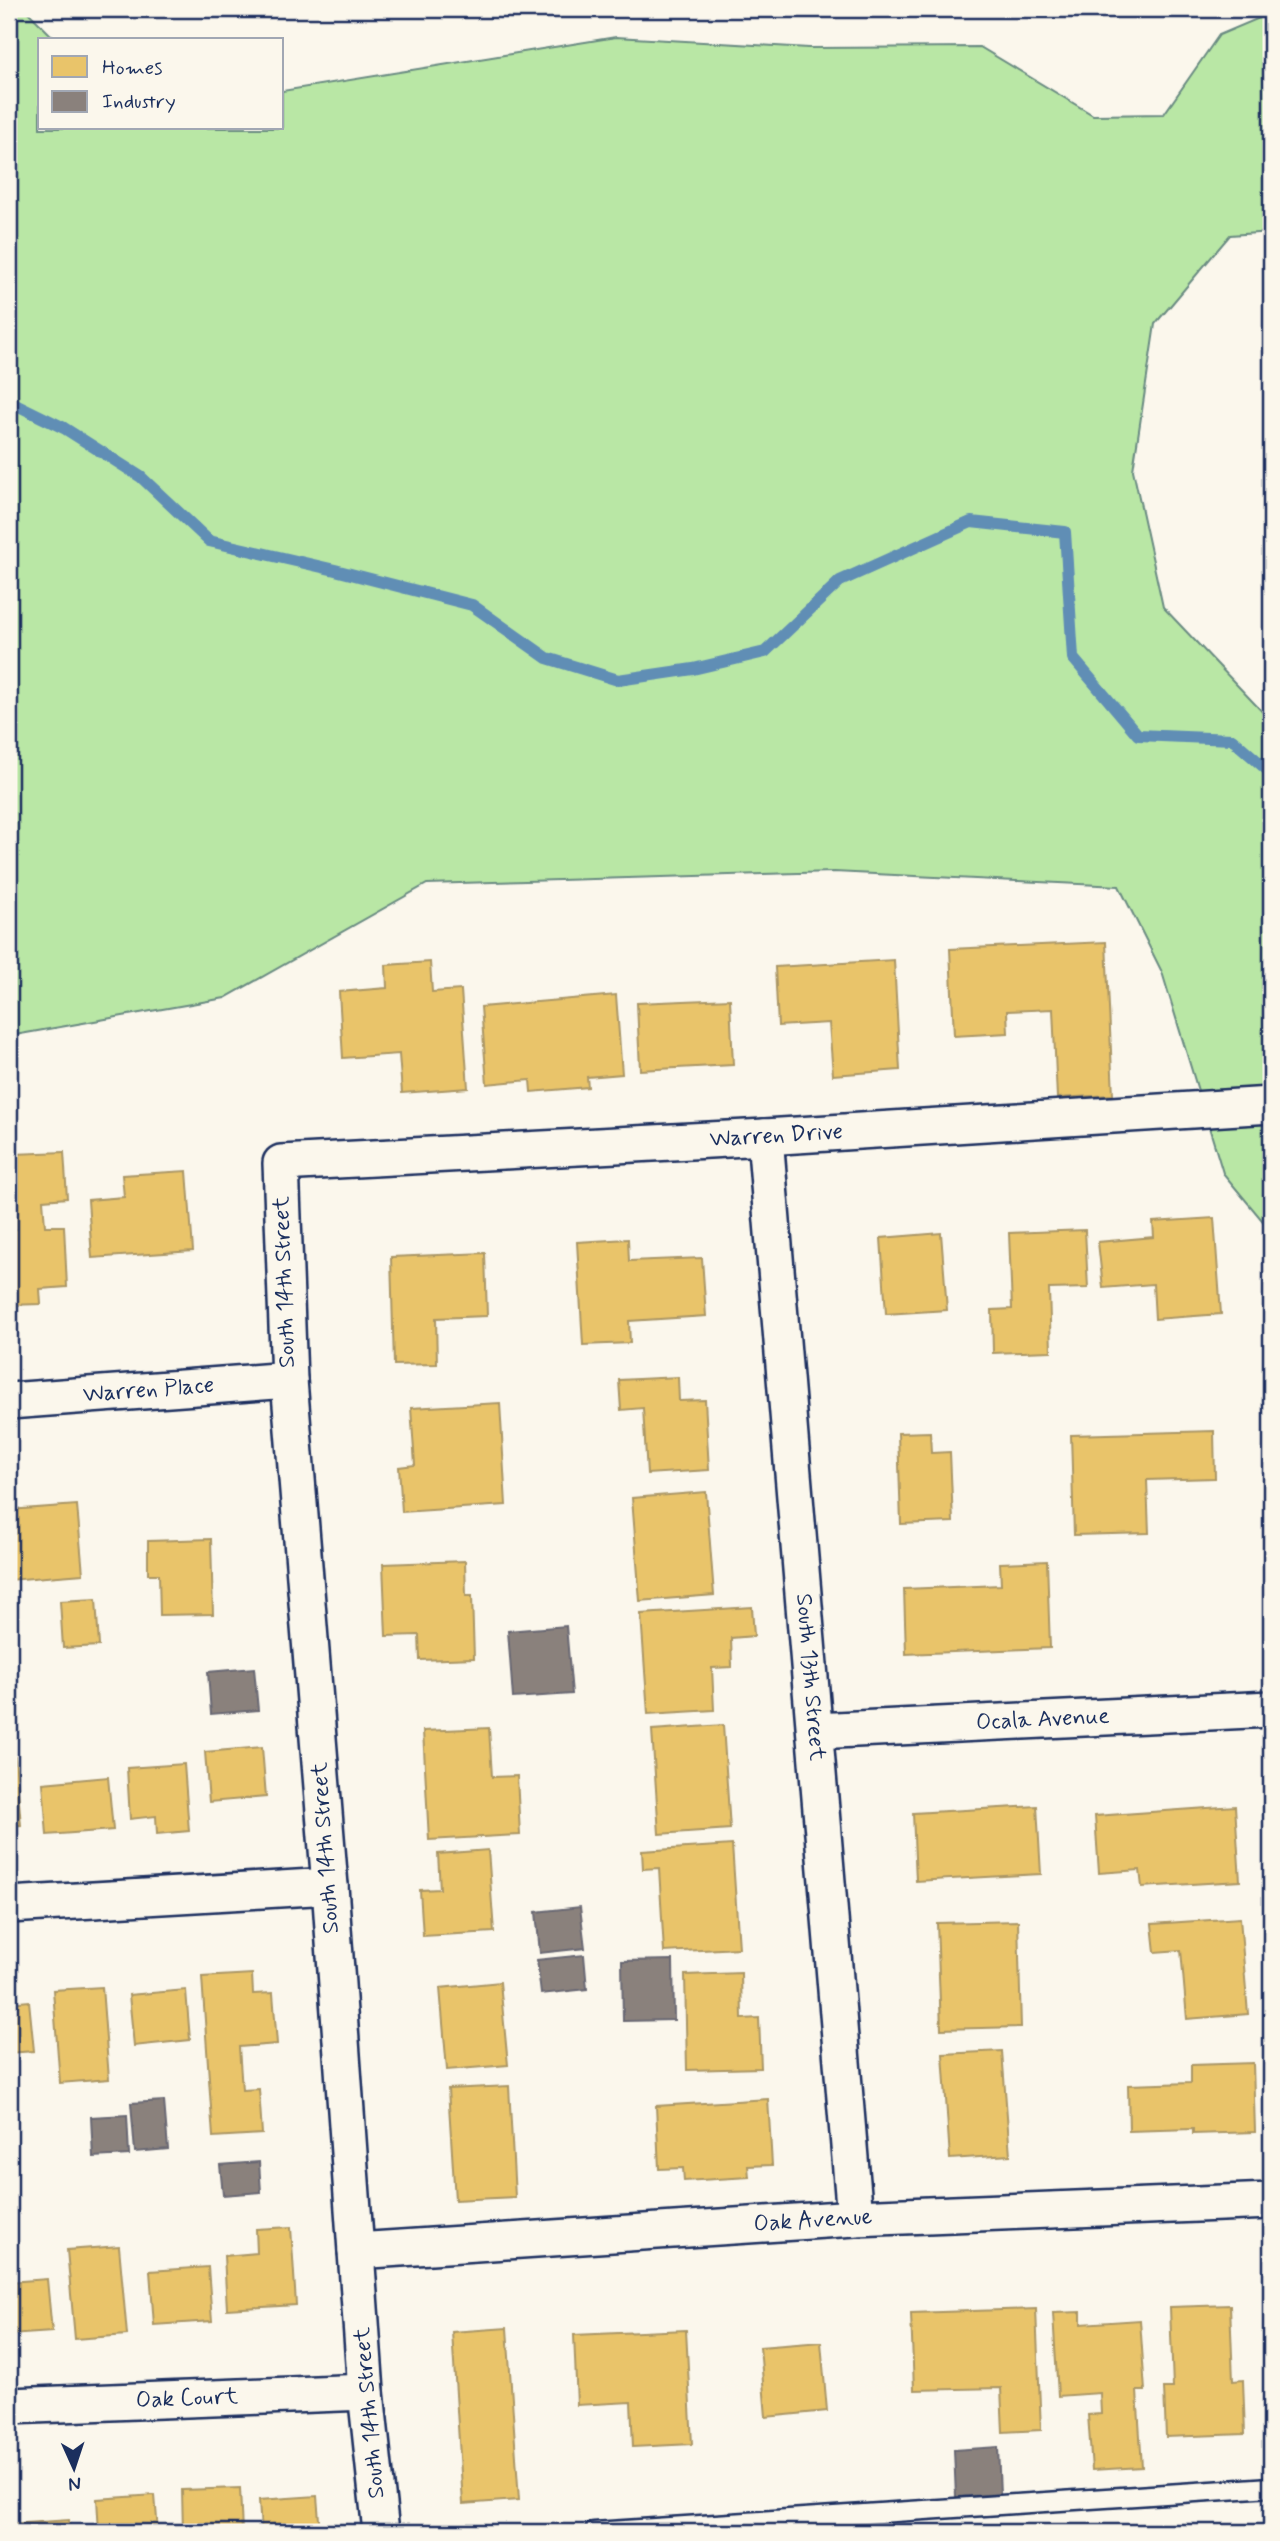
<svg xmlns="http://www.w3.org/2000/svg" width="1280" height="2541" font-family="Mynerve,sans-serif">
	<rect width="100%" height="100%" fill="#fbf7ec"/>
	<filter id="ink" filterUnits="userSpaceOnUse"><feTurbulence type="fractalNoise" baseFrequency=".0143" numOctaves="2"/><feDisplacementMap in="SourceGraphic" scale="14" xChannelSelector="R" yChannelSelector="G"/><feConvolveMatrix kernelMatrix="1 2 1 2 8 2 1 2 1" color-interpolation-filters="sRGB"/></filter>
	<g filter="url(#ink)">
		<path fill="#b9e7a5" stroke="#6a8b82" stroke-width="2" d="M9,9h16l31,31h-16v88h242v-37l334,-54 193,11 171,-1 113,68 71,-1 55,-79 52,-22v219l-41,3 -75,89 -22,146 30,137 108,114v510l-48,-58 -61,-201 -43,-86 -285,-14 -407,12 -202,114 -216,38z"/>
		<path fill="#e9c46a" stroke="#ab9766" stroke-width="2" d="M1106,942l7,153 -56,3 -4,-89 -46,2 1,22 -54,3 -4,-87z
			M894,960l6,110 -67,5 -4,-52 -51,3 -3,-59z
			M430,962l2,30 29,-2 7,98 -66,5 -3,-39 -56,4 -4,-66 48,-4 -1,-23z
			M616,995l6,79 -35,3 1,10 -57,5 -1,-12 -43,4 -6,-77z
			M730,999l3,66 -93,5 -3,-67z
			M64,1152l3,46 -24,2 2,26h19l3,61 -27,2 1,15 -32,1v-75l8,-1 -3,-75z
			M187,1171l6,80 -101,7 -4,-58 36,-3 -2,-22z
			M1214,1218l7,96 -66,5 -2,-35 -50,4 -5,-46 56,-5 -1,-15z
			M1085,1230l3,58 -39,1 2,62 -58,2 -1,-43 20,-1 -3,-76z
			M941,1233l6,77 -61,4 -5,-76z
			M628,1239l1,22 73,-3 4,58 -77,5 1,22 -47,2 -6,-103z
			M485,1253l2,63 -51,2 1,46 -43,1 -3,-108z
			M678,1377l1,24 26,-1 4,70 -62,4 -4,-66 -22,2 -2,-30z
			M500,1403l6,102 -104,7 -3,-45 16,-2 -4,-57z
			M1214,1431l1,47 -68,2 2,53 -75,2 -3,-100z
			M930,1432l1,21 19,-1 3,70 -52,2 -3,-91z
			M706,1492l8,103 -74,6 -8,-103z
			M77,1505l6,69 -74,6v-70z
			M211,1539l2,75 -53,1 -1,-41h-11v-33z
			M465,1561l1,35h6l2,62 -54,2 -1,-25 -33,1 -3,-72z
			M1047,1561l3,87 -144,6 -2,-65 97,-4 -1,-22z
			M96,1599l3,47 -36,2 -3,-47z
			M752,1607l2,29 -23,2 1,29 -20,1 2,42 -66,4 -7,-100z
			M723,1725l7,104 -71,5 -7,-104z
			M489,1728l3,49 25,-1 3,59 -91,5 -6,-109z
			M262,1747l4,50 -57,5 -4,-50z
			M15,1757l6,68 -12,1v-68z
			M184,1764l5,67 -32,3 -1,-18 -26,3 -3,-51z
			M108,1777l5,53 -66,5 -4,-52z
			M1037,1806l4,68 -125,7 -3,-68z
			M1235,1806l5,75 -98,6 -2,-17 -41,3 -4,-57z
			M732,1845l7,103 -75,4 -5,-84 -16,1 -1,-18z
			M488,1850l6,82 -71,4 -3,-46 20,-1 -2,-35z
			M1240,1918l8,96 -61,5 -6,-69 -26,2 -3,-28z
			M1018,1921l3,106 -80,2 -4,-106z
			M741,1973l1,46 17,-1 2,50 -74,2 -2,-95z
			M252,1974l1,20 20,-1 4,51 -38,3 3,43 17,-1 3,45 -49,3 -11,-160z
			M500,1982l8,83 -61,5 -7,-82z
			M102,1987l7,92 -49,4 -7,-93z
			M186,1990l4,50 -56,6 -5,-51z
			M29,2001l5,50 -25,2v-50z
			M1002,2051l8,104 -60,4 -7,-105z
			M1253,2063l2,69 -62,2v-5l-64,2 -1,-46 63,-2v-18z
			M509,2086l6,111 -60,3 -7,-111z
			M768,2099l4,66 -24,1 1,11 -65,4 -1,-13 -24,1 -3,-63z
			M291,2227l5,78 -69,4 -3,-53 33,-3 -1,-24z
			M119,2246l8,89 -52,4 -8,-89z
			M208,2267l4,54 -58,4 -4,-54z
			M47,2279l5,53 -43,3v-53z
			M1230,2305l3,76 10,-1 2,54 -79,3 -2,-49h9l-3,-81z
			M1036,2309l5,121 -38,2 -2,-44 -87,2 -3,-77z
			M1081,2312v12l59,-4 5,71h-8l5,76 -50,3 -4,-55 13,-1 -1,-21 -42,3 -5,-83z
			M507,2328l12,172 -56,4 -11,-172z
			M686,2330l6,114 -59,3 -2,-45 -54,3 -3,-70z
			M821,2342l6,69 -61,6 -6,-70z
			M240,2488l2,44h-59l-1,-42z
			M155,2495l3,37h-59l-2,-33z
			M317,2496l3,36h-59l-2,-32z
			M69,2520l1,12h-59v-8z"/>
		<path fill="#8a817c" stroke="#696873" stroke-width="2" d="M566,1626l6,68 -59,4 -5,-67z
			M254,1668l4,42 -47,4 -3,-42z
			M580,1907l5,41 -45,5 -4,-41z
			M584,1955l3,34 -46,5 -4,-34z
			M673,1960l1,60 -51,1 -1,-60z
			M164,2101l4,48 -33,3 -4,-49z
			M127,2115l2,40 -36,2 -2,-40z
			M259,2162l2,30 -38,3 -3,-30z
			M998,2447l2,47 -44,3 -2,-47z"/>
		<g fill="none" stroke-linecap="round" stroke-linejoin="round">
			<path stroke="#608eb5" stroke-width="12" d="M9,401l55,27 77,49 68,64 126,29 137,35 75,53 71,22 75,-11 72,-17 75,-71 131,-59 94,10 8,126 65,77 94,4 39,34"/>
			<g stroke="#1b2f5e" stroke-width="23">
				<path id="service" d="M594,2532l677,-45"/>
			</g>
			<g stroke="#1b2f5e" stroke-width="40">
				<g id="minor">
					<path id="s1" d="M765,1137l90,1081"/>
					<path id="s2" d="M9,1401l280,-21"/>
					<path id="s3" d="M815,1731l456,-22"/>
					<path d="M9,1905l321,-19"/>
					<path id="s4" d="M356,2251l499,-33 416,-17"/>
					<path id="s5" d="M9,2406l357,-14"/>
					<path id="s6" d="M381,2532l-15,-140 -36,-506 -41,-506 -8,-217 484,-26 506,-32"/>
				</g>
			</g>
			<use href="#service" stroke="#fbf7ec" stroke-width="18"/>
			<use href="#minor" stroke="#fbf7ec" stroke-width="35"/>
		</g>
	</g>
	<g text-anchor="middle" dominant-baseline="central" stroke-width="7" stroke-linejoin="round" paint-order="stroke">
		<g font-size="23" fill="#1b2f5e" stroke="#fbf7ec">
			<text stroke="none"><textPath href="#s6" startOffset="1869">Warren Drive</textPath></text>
			<text transform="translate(285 1282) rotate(-92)">South 14th Street</text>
			<text stroke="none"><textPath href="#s2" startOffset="140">Warren Place</textPath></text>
			<text stroke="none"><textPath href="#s1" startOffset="542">South 13th Street</textPath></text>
			<text stroke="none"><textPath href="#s3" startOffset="228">Ocala Avenue</textPath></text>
			<text transform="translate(326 1848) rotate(-94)">South 14th Street</text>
			<text stroke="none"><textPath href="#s4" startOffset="458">Oak Avenue</textPath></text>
			<text stroke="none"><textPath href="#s5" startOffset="178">Oak Court</textPath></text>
			<text transform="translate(370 2413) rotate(-95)">South 14th Street</text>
		</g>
	</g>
	<rect width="1280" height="2541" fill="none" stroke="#fbf7ec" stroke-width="35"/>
	<rect x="18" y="18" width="1245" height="2506" fill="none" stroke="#1b2f5e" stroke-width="2.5" filter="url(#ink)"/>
	<rect x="38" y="38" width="245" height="91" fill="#fbf7ec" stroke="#a1a7b3" stroke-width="2"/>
	<rect x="52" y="56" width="35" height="21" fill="#e9c46a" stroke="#a1a7b3" stroke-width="2"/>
	<text x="102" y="74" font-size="21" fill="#1b2f5e">Homes</text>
	<rect x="52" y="91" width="35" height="21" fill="#8a817c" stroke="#a1a7b3" stroke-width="2"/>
	<text x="102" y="108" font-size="21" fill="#1b2f5e">Industry</text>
	<g transform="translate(74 2468) rotate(177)" stroke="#fbf7ec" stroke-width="5" paint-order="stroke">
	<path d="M0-5L12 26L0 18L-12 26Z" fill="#1b2f5e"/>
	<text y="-10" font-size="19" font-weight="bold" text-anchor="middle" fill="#1b2f5e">N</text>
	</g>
</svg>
